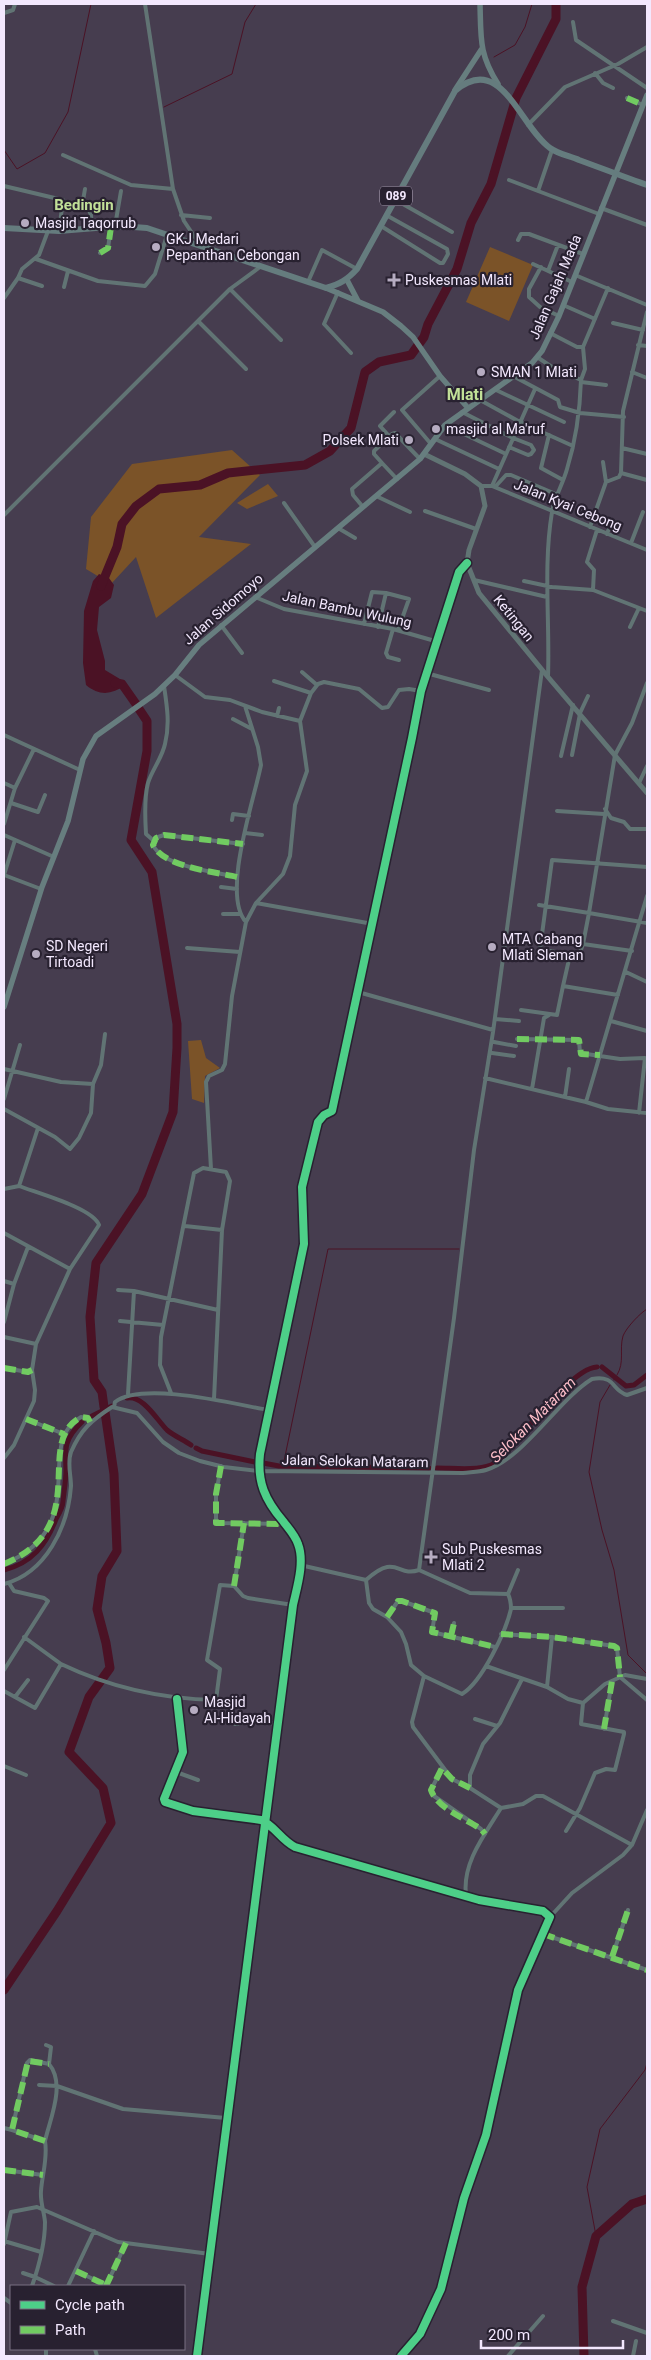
<svg xmlns="http://www.w3.org/2000/svg" width="651" height="2360" font-family="Roboto,sans-serif">
	<rect width="100%" height="100%" fill="#463d4f"/>
	<path fill="#7b5328" d="M490,247l43,18 -24,56 -43,-19z
		M232,450l28,25 -61,62 52,7 -95,74 -20,-61 -25,27 -25,-15 5,-52 41,-53z
		M268,484l10,12 -31,13 -10,-6z
		M201,1040l5,18 14,10 -15,8 -1,27 -12,-4 -4,-58z"/>
	<path fill="#4b1225" d="M99,574l10,4 5,7 -3,13 -12,9 -2,23 8,31v9l20,12v3c-13,10 -26,11 -39,0l-3,-22 1,-52 9,-30z"/>
	<g fill="none" stroke-linecap="round" stroke-linejoin="round">
		<path stroke="#4b1225" stroke-width="1" d="M494,57l21,-12 10,-18 7,-23
			M164,107l68,-33 13,-52 11,-18
			M4,150l13,19 28,-16 23,-41 23,-108
			M617,1375c8,-13 2,-25 6,-39 3,-8 17,-23 24,-27
			M614,1380v-1
			M610,1385l-10,17 -11,70 13,58 12,40 14,85 19,19
			M283,1466l45,-217h131
			M596,2236l-9,-49 13,-58 45,-59 2,-7"/>
		<path stroke="#4b1225" stroke-width="5" d="M602,1367l24,19 8,-1 13,-10
			M127,1398c16,-3 30,22 40,32 7,6 17,10 24,15
			M92,1416l20,-10
			M196,1448l6,3 53,11
			M263,1463l16,3 150,2
			M437,1468c16,0 38,3 54,-3 10,-4 18,-16 25,-24 16,-18 58,-73 81,-74
			M4,1570c28,-7 42,-25 52,-51 3,-5 7,-12 7,-18 1,-10 3,-21 3,-31 -1,-22 -2,-31 16,-48"/>
		<path stroke="#4b1225" stroke-width="9" d="M101,586l16,-39 5,-23 14,-18 23,-17 41,-4 28,-12 77,-8 25,-14 21,-23 14,-56 14,-10 32,-7 13,-18 4,-13 29,-55 14,-46 20,-39 25,-86 40,-79v-15
			M115,683l7,1 14,20
			M104,1407l-2,-15 -8,-12 -4,-63 6,-54 46,-69 31,-82 4,-64v-24l-25,-152 -21,-32 16,-89v-30l-8,-12
			M4,1990l53,-79 54,-88 -8,-35 -34,-36 20,-55 21,-29 -4,-25 -9,-34 5,-33 15,-25 -3,-77 -9,-62
			M584,2356l-2,-69 14,-51 36,-32 15,-5"/>
		<path stroke="#605769" stroke-width="4" stroke-dasharray="4 2" stroke-linecap="butt" d="M302,1187l9,-39"/>
		<path stroke="#617474" stroke-width="4" d="M145,4l28,185 11,32 16,24
			M4,13l9,-3 2,-6
			M573,22l3,18 71,48
			M595,73l8,10 10,5
			M627,98l16,7
			M528,125l37,-38 53,-23 29,-17
			M552,150l-14,41 61,23
			M63,155l68,30 42,4
			M509,180l29,11
			M4,186l59,14 -4,31
			M394,199l58,33
			M76,204l12,4 3,7 1,14
			M82,206l3,-17
			M601,208l46,17
			M181,215l29,3
			M115,226l6,-35
			M381,226l59,37h3l5,-9 -1,-5 -61,-34
			M518,240l3,-6h8l54,20
			M100,253l8,-5 3,-21
			M36,259l62,22 47,5 10,-12 12,-39
			M533,264l39,18
			M541,267l-12,22v8l11,10 19,9
			M548,271l10,-26
			M575,275l72,30
			M18,278l24,8
			M308,282l14,-32 35,19
			M64,287l4,-16
			M230,289l51,51
			M338,292l-14,32 27,29
			M4,298l14,-20 4,-9 17,-14 9,-24
			M563,305l32,14
			M198,321l48,48
			M613,323l30,7
			M550,333l27,14h6l25,-59
			M638,345l9,1
			M537,357l15,10 29,13c-1,30 -5,60 -14,89 -4,15 -13,29 -15,43 -9,54 -2,110 -4,164
			M632,372l15,6
			M513,376l45,24 2,7 20,6 44,4
			M581,380l4,-11 -2,-22
			M581,382l25,3
			M496,390l68,32
			M480,400l40,22 53,24
			M462,412l51,26 18,7 3,5 -3,4 -3,1 -19,-8
			M445,425l61,29
			M549,435l-8,33 22,12
			M389,436l-9,-10 14,-14
			M435,439l64,30
			M431,444l-29,-34 38,-34
			M622,448l25,6
			M382,463l-8,-9v-3l18,-17 3,-1 25,26
			M621,473l2,-62 24,-99
			M606,482l13,-5 2,-4 26,7
			M481,486h11l155,64
			M492,486l43,-97
			M495,487l11,-12h5l47,20
			M376,496l34,16
			M284,503l31,44
			M363,507l-10,-12 -1,-6 30,-26 15,16
			M425,511l51,18
			M4,515l226,-226 30,-22
			M590,527l16,-45 -3,-20
			M338,528l17,10
			M607,534l5,-14
			M631,543l12,-31
			M474,580l73,17
			M524,581l28,6 41,3 54,21
			M593,590l1,-20 -7,-8 10,-32
			M255,597l29,12 109,20 42,12
			M364,624l8,-32 14,1
			M221,625l21,28
			M378,627l8,-34 23,6 -11,31
			M630,627l9,-19
			M393,629l-7,24 2,4 11,3
			M302,672l15,13
			M426,673l63,17
			M175,675l30,22 25,3 32,12 38,9 11,-28 7,-9 6,-2 35,7 23,19 6,-1 11,-17 10,-1 12,2
			M274,681l37,12
			M647,683l-15,40 -17,32 -26,158 58,10
			M580,713l8,-17
			M277,716l2,-8
			M233,719l19,10
			M4,735l76,35
			M572,755l8,-41
			M561,756l12,-51
			M4,783l11,5
			M639,783l8,-17
			M11,803l27,9 7,-17
			M605,809l6,9 13,4 6,7h17
			M557,811l47,3
			M232,820l1,-6 16,2
			M4,824l11,-36 19,-39
			M245,833l17,2
			M4,835l50,22
			M154,841l-8,-7c-1,-16 -2,-36 2,-51 4,-13 14,-25 17,-39 5,-20 2,-38 -1,-58
			M154,841l-1,4c10,22 63,27 84,32
			M154,841l4,-4 6,-2 79,9
			M4,875l37,14
			M4,875l11,-35
			M221,887l16,2
			M647,896l-61,206 22,7 39,4
			M256,903l117,21
			M539,905l50,8 -6,31 49,7
			M223,914h17
			M246,922l10,-19 27,-29 7,-18 5,-51 12,-34 -7,-50
			M555,940l28,4 -4,11h-9l-7,31 55,9
			M187,948l53,4
			M570,955l-30,-6 12,-89 95,7
			M626,972l21,10
			M358,992l135,38
			M521,1010l36,5 6,-29
			M495,1019l24,2
			M611,1021l36,10
			M517,1039l62,1 1,13 40,6 25,-1 -6,55
			M494,1042l22,4
			M492,1053l22,3
			M4,1069l57,13 32,2
			M485,1078l101,24
			M532,1089l12,-71 5,-3
			M565,1097l4,-28
			M4,1099l16,-54
			M4,1109l51,28 15,12 9,-11 12,-25 2,-29 8,-19 4,-31
			M311,1148c4,-15 5,-31 21,-37l80,-373 9,-47 38,-119 8,-9
			M211,1169l-5,-87 3,-6 13,-6 3,-6 7,-68 14,-74c-25,-27 8,-122 15,-157l-3,-18 -13,-41
			M4,1189l15,-3
			M185,1226l37,4
			M4,1233l66,36
			M4,1281l10,3 14,-37
			M118,1290l16,1
			M120,1321l43,4
			M4,1322l10,-38
			M4,1337l32,7
			M4,1368l24,4 4,-2
			M171,1393l-11,-28 1,-28 33,-164 9,-5 23,4 4,9 -8,49 -8,169
			M128,1394l6,-103 84,19
			M114,1407l1,-5c28,-21 119,2 153,8
			M26,1419l38,15
			M4,1458l10,-13 20,-44 1,-11 -3,-20 4,-26 34,-75 29,-44c-6,-17 -62,-32 -80,-39l19,-58
			M221,1466l-5,28v29l69,1
			M4,1564c91,-38 28,-121 77,-147l7,1 2,4
			M300,1565l66,15 3,23 4,6 14,8 14,15 5,12 5,21 13,11 38,18c20,-12 44,-63 49,-85 0,-5 -1,-11 -3,-15l-38,-1 -51,-23c-22,8 -22,-18 -53,10
			M419,1570l35,-252 20,-168 19,-118 49,-362
			M4,1584c42,-11 64,-57 67,-98 0,-11 -4,-23 0,-34 10,-23 21,-32 41,-45l25,6 26,29 16,11 21,8 24,6 35,4 204,2c8,-1 16,-1 23,-3 36,-10 73,-71 106,-91 24,-4 19,11 35,16l20,-7
			M234,1586l10,-63
			M508,1594l10,-24
			M511,1608h52
			M387,1617l11,-16h4l33,12 -3,19 63,15
			M501,1634l51,3 62,9 3,2 3,29 27,23
			M451,1636l3,-13
			M24,1637l37,27
			M486,1666l61,21 21,12 15,4
			M4,1670l44,-69 -4,-3 -30,-7 -5,-8
			M424,1676l-12,46 1,5 39,52 18,9
			M522,1679l-22,44 -17,21 -13,31v13l31,20 22,-4 13,-8h7l89,49
			M547,1687l5,-50
			M4,1691l31,17 26,-44c48,23 101,35 155,36l4,-31 -13,-9 13,-75 14,1 9,10 5,2 45,7
			M15,1697l13,-17
			M177,1699l6,53 -19,47 1,3 28,9 68,9c13,5 20,20 34,27l184,53 64,11 7,6 -32,73 -32,145 -22,63 -23,91 -21,45 -19,22
			M475,1719l22,7
			M235,1724l20,-3 23,3
			M604,1729l8,-48
			M4,1766l22,9
			M442,1768l-11,22 3,6 47,33 4,5
			M176,1772l22,8
			M566,1831l14,-23 15,-35 11,-4 9,1 9,-36v-2l-43,-8 2,-21 22,-19 20,-9 22,4
			M466,1895c-4,-32 19,-61 35,-87
			M550,1917l22,-24 51,-38 9,-10 15,-35
			M543,1934l104,36
			M612,1957l16,-47
			M46,2045l5,2 -2,17
			M39,2085l18,1 66,23 103,9
			M4,2128l8,2
			M4,2170l39,5
			M4,2241l37,11
			M4,2244l7,-32 26,-5 81,35 92,12
			M76,2271l30,14
			M23,2273l12,4
			M35,2277l19,9
			M32,2286c7,-20 13,-42 13,-64 -1,-11 -5,-20 -4,-31 1,-16 7,-33 4,-50 5,-22 21,-57 4,-77l-19,-4 -3,3 -15,67 33,11
			M68,2286l26,-55
			M106,2286l20,-43
			M4,2298l7,5
			M613,2321l34,12
			M46,2349v7
			M95,2349l2,7
			M197,2356l96,-751 7,-40 -2,-22 -33,-47 -6,-25 1,-17 44,-210 -2,-57
			M508,2356l35,-40
			M633,2356l3,-15"/>
		<path stroke="#617474" stroke-width="5" d="M424,454l41,20 16,12 4,20 -16,44 -2,13 12,30 69,84 99,116"/>
		<path stroke="#677e7f" stroke-width="5.5" d="M480,4c1,35 -1,50 18,80
			M455,90l26,-40
			M347,280l11,21
			M326,288l57,24 18,14 12,11 27,39 28,32
			M4,1007l38,-120 26,-66 15,-62 13,-23 59,-42 20,-19 24,-30 221,-186 25,-34 87,-62 10,-12 17,-35 88,-221"/>
		<path stroke="#657c7e" stroke-width="6" d="M4,228l55,3 61,-5 27,2 179,60c14,-4 21,-8 31,-19l98,-178c46,-40 65,36 95,57 8,6 20,8 29,12 22,8 45,17 68,25"/>
		<path stroke="#71cb61" stroke-width="6" stroke-dasharray="12 6" stroke-linecap="butt" d="M627,98l16,7
			M100,253l8,-5 3,-21
			M237,877c-21,-5 -74,-10 -84,-32l3,-7 8,-3 79,9
			M517,1039l62,1 2,14 19,1
			M4,1368l24,4 4,-2
			M26,1419l38,15
			M221,1466l-5,28v29l69,1
			M4,1564c91,-38 28,-121 77,-147l7,1 2,4
			M234,1586l10,-63
			M387,1617l11,-16h4l33,12 -3,19 63,15
			M501,1634l51,3 62,9 3,2 3,29
			M451,1636l3,-13
			M604,1729l8,-48
			M470,1788l-18,-9 -10,-11 -11,22c6,18 35,29 50,39l4,5
			M543,1934l104,36
			M612,1957l16,-47
			M45,2141l-33,-11 16,-69 21,3
			M4,2170l39,5
			M76,2271l30,14
			M106,2286l20,-43"/>
		<g stroke="#282130" stroke-width="11">
			<path id="cycleway" d="M177,1699l6,53 -19,47 1,3 28,9 68,9c13,5 20,20 34,27l184,53 64,11 7,6 -32,73 -32,145 -22,63 -23,91 -21,45 -19,22
				M197,2356l96,-751c4,-18 12,-43 5,-61 -3,-9 -10,-16 -15,-23 -18,-21 -26,-39 -23,-67l44,-210 -2,-57 16,-65 6,-7 8,-4 80,-373 9,-47 38,-119 8,-9"/>
		</g>
		<use href="#cycleway" stroke="#4dcf88" stroke-width="8"/>
	</g>
	<g fill="#b6acc1" stroke="#282130" stroke-width="2">
		<circle cx="25" cy="223" r="5"/>
		<circle cx="156" cy="247" r="5"/>
		<path d="M391.5 272.5h5v5h5v5h-5v5h-5v-5h-5v-5h5z"/>
		<circle cx="481" cy="372" r="5"/>
		<circle cx="436" cy="429" r="5"/>
		<circle cx="409" cy="440" r="5"/>
		<circle cx="492" cy="947" r="5"/>
		<circle cx="36" cy="954" r="5"/>
		<path d="M428.5 1549.5h5v5h5v5h-5v5h-5v-5h-5v-5h5z"/>
		<circle cx="194" cy="1710" r="5"/>
	</g>
	<g text-anchor="middle" dominant-baseline="central" stroke-width="4.5" stroke-linejoin="round" paint-order="stroke">
		<rect fill="#282130" stroke="#b6acc0" stroke-width="1" x="380" y="186.5" width="32" height="19" rx="4"/>
		<g font-size="12" font-weight="bold" fill="#f3e8fe">
			<text x="396" y="196">089</text>
		</g>
		<g font-size="14" fill="#f3e8fe" stroke="#282130" text-anchor="start">
			<text x="35" y="223">Masjid Taqorrub</text>
			<text x="166" y="239">GKJ Medari<tspan x="166" dy="16">Pepanthan Cebongan</tspan></text>
			<text x="405" y="280">Puskesmas Mlati</text>
			<text x="491" y="372">SMAN 1 Mlati</text>
			<text x="446" y="429">masjid al Ma'ruf</text>
			<text x="399" y="440" text-anchor="end">Polsek Mlati</text>
			<text x="502" y="939">MTA Cabang<tspan x="502" dy="16">Mlati Sleman</tspan></text>
			<text x="46" y="946">SD Negeri<tspan x="46" dy="16">Tirtoadi</tspan></text>
			<text x="442" y="1549">Sub Puskesmas<tspan x="442" dy="16">Mlati 2</tspan></text>
			<text x="204" y="1702">Masjid<tspan x="204" dy="16">Al-Hidayah</tspan></text>
		</g>
		<g font-size="14" fill="#f3e8fe" stroke="#282130">
			<text transform="translate(555 287) rotate(-67)">Jalan Gajah Mada</text>
			<text transform="translate(568 505) rotate(22)">Jalan Kyai Cebong</text>
			<text transform="translate(223 609) rotate(-41)">Jalan Sidomoyo</text>
			<text transform="translate(347 609) rotate(12)">Jalan Bambu Wulung</text>
			<text transform="translate(514 618) rotate(51)">Ketingan</text>
			<text transform="translate(355 1461) rotate(1)">Jalan Selokan Mataram</text>
		</g>
		<g font-size="15" font-weight="bold" fill="#c2e098" stroke="#282130">
			<text x="84" y="205">Bedingin</text>
		</g>
		<g font-size="15" font-style="italic" fill="#fdbec9" stroke="#282130">
			<text transform="translate(533 1420) rotate(-45)">Selokan Mataram</text>
		</g>
		<g font-size="16" font-weight="bold" fill="#c2e098" stroke="#282130">
			<text x="465" y="394">Mlati</text>
		</g>
	</g>
	<rect width="651" height="2360" fill="none" stroke="#f3e8fe" stroke-width="10"/>
	<rect x="10" y="2285" width="175" height="65" fill="#282130" stroke="#797182"/>
	<rect x="20" y="2301" width="25" height="8" fill="#4dcf88" stroke="#797182"/>
	<text x="55" y="2310" font-size="15" fill="#f3e8fe">Cycle path</text>
	<rect x="20" y="2326" width="25" height="8" fill="#71cb61" stroke="#797182"/>
	<text x="55" y="2335" font-size="15" fill="#f3e8fe">Path</text>
	<path d="M481 2340v8h142v-8" fill="none" stroke="#f3e8fe" stroke-width="2.5"/>
	<text x="488" y="2340" font-size="15" fill="#f3e8fe" stroke="#282130" stroke-width="4" paint-order="stroke">200 m</text>
</svg>
